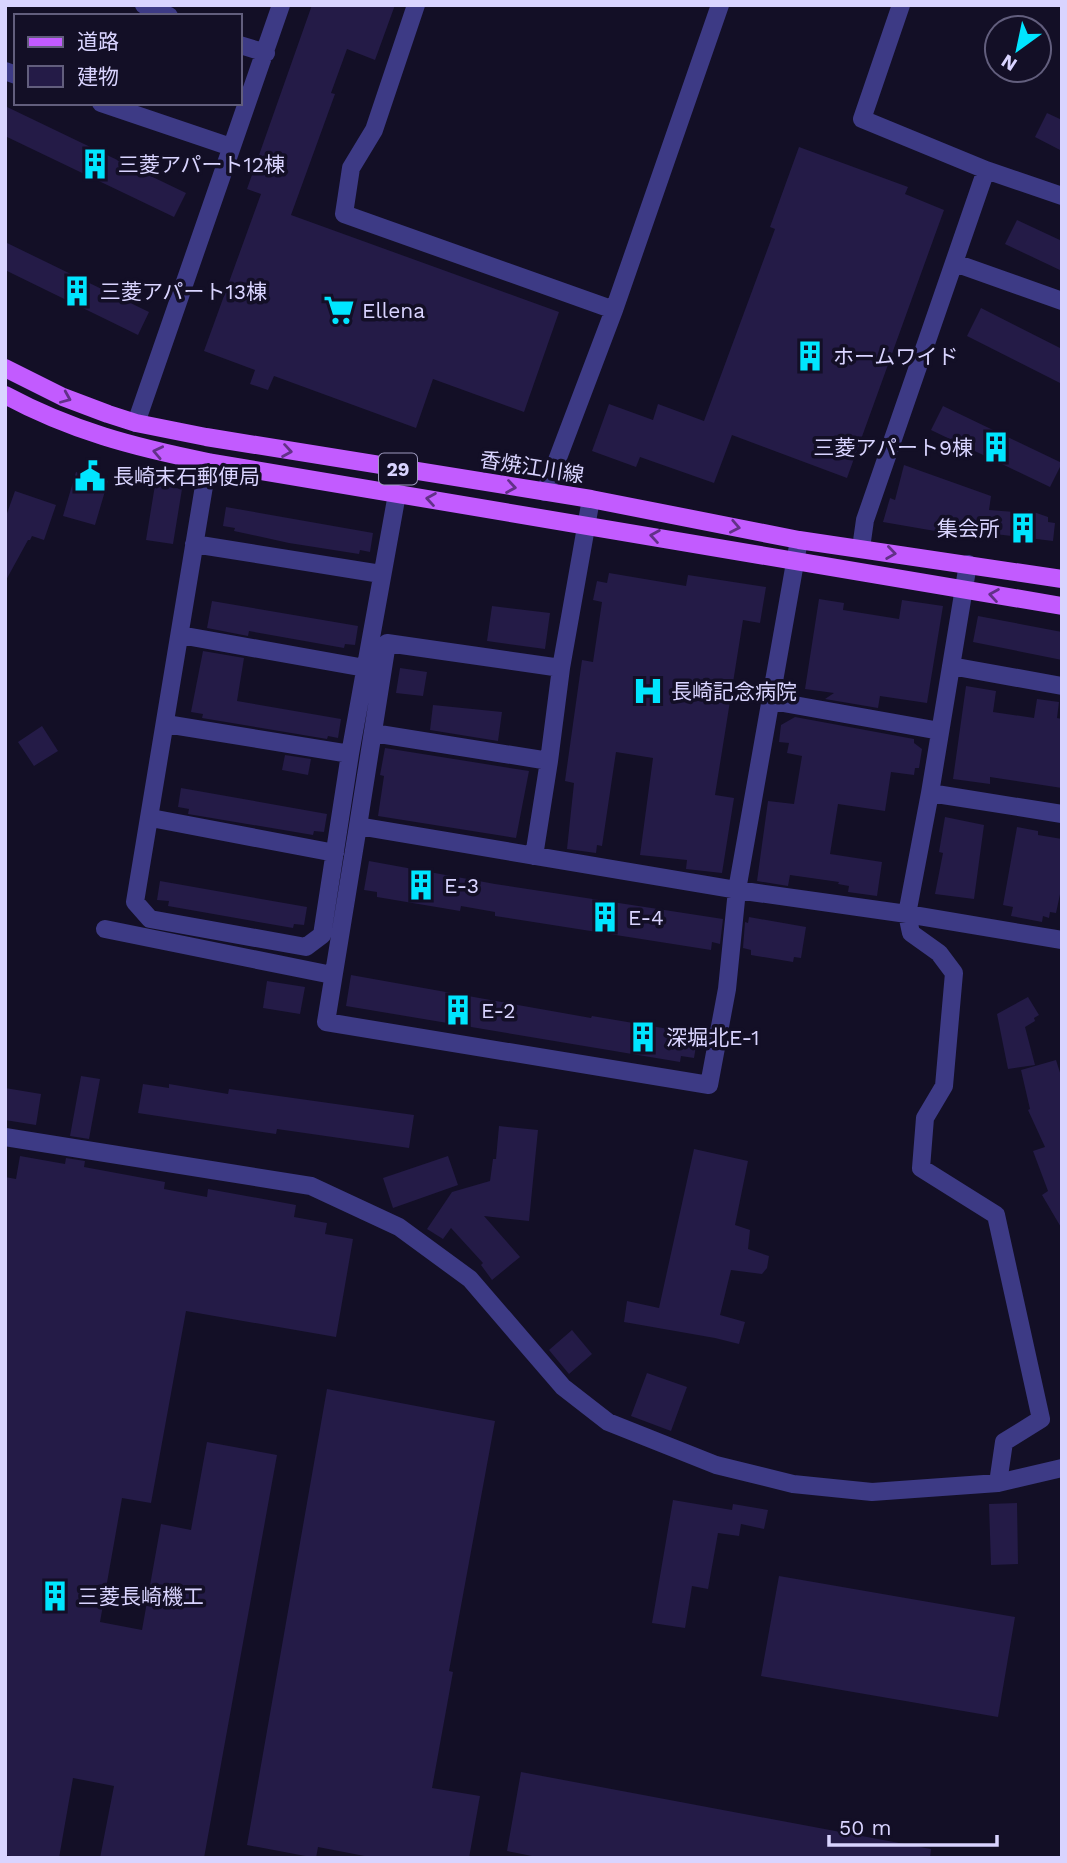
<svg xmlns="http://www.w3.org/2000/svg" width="1067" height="1863" font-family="'Work Sans','Noto Sans JP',sans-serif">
	<rect width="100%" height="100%" fill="#130f26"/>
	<path fill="#241b47" d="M312,5h83l-20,55 -28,-11 -16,44 4,1 -44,121 268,97 -35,100 -91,-33 -17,49 -142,-52 -6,14 -18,-6 5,-14 -51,-19 57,-157 -14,-5z
		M5,106l181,87 -12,24 -169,-81z
		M1047,113l15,7v31l-27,-14z
		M799,147l109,40 -3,7 39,16 -97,268 -115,-43 -18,48 -74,-26 -4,10 -44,-16 17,-47 44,16 5,-16 46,17 71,-192 -5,-2z
		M1017,220l45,21v30l-57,-27z
		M5,242l144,70 -11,23 -133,-65z
		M981,308l81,41v35l-95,-48z
		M943,406l119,57 -12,24 -119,-57z
		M904,465l87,31 -2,14 39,3v-3l20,7v5l7,1 -2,18 -75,-9 -3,5 -38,-9 -2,3 -52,-9 7,-24 5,2z
		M76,472l32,9 -13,44 -32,-9z
		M155,485l27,4 -9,55 -27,-4z
		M15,491l41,14 -12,35 -12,-4 -2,4h-2l-23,42v-63z
		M226,507l147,26 -3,19 -10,-2 -1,4 -70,-11 -55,-12 1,-3 -12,-2z
		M609,573l77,13 2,-11 78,12 -6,36 -17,-3 -28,175 19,3 -12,75 -36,-4 1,-9 -47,-5 13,-97 -37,-6 -14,94 -5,-1 -1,8 -29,-4 7,-66 -9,-2 17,-121 11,2 9,-60 -9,-2 4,-19 10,2z
		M819,599l25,4 -1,7 56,9 3,-19 41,6 -16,97 -47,-7 -2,12 -53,-9 9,-6 -29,-4z
		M212,601l146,25 -3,19 -10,-1 -1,4 -95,-17 -1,5 -41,-8z
		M492,606l58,7 -5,36 -58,-8z
		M978,616l84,16v28l-89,-18z
		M203,651l41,7 -7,43 104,18 -3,19 -10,-2 -1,3 -125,-21 1,-4 -12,-2z
		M400,668l27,4 -4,24 -27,-3z
		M966,686l30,5 -3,21 41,6 3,-19 22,3 -2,16 5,1v69l-72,-11v7l-37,-5z
		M433,705l69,7 -4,29 -68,-11z
		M795,717l119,22v4l8,6 -3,19h-4l-1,7 -23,-3 -6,39 -47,-7 -8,50 52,8 -5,34 -29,-4 1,-6 -11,-2 1,-2 -49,-7 -2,11 -31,-5 11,-80 26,3 8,-48 -15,-3 2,-10 -10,-1 2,-17z
		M42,726l16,25 -24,15 -16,-24z
		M385,748l144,23 -13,67 -138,-22 6,-40 -4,-1z
		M285,755l26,4 -3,16 -26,-5z
		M181,788l146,26 -3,18 -10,-1 -1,4 -125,-21 1,-5 -11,-2z
		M945,817l39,8 -10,74 -39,-5 8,-41 -4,-1z
		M1017,827l21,4v4l24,4v46l-6,28 -6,-1 -1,6 -6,-2 -1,6 -31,-6 2,-9 -10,-2z
		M369,861l126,23 228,35 -3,25 -8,-2 -1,8 -216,-34v-4l-34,-6 -1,5 -83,-14v-5l-13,-2z
		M160,881l147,26 -3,18 -10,-1 -1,4 -125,-22 1,-5 -12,-1z
		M749,917l57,10 -5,31 -7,-1 -1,5 -42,-7v-5l-8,-2 2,-26 3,1z
		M351,975l240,43 1,-2 106,18 -4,24 -13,-2 -1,6 -334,-56z
		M267,981l38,6 -5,27 -37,-6z
		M1028,997l11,18 -5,3 1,3 -10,6 10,38 -27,4 -11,-55z
		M1056,1060l6,19v150l-20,-34 6,-4 -15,-40 12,-4 -17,-37 2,-1 -9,-39z
		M81,1076l19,3 -11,60 -19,-3z
		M143,1084l26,4v-4l59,10 1,-5 185,26 -5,33 -132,-19 -1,5 -138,-21z
		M5,1088l36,6 -5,31 -31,-5z
		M499,1126l39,4 -9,91 -45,-5 36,41 -28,23 -11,-15 2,-2 -32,-35 -8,11 -16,-10 25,-37 38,-11 3,-22h3z
		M694,1149l54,12 -13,64 15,5 -2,19 21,7 -2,12 -5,6 -31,-4 -11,45 25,7 -6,22 -24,-6 -91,-16 3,-21 32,7z
		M20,1156l45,8 1,-6 19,3 -1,6 81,15 -1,7 43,8 1,-8 88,16 -2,12 33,6 -2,11 28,5 -17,98 -150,-26 -35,192 -29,-5 -22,124 42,8 19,-106 30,6 16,-88 70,13 -73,403h-104l14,-72 -41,-8 -14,80h-37l-17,-3v-678l11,2z
		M448,1156l10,29 -65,23 -10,-30z
		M572,1330l20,24 -23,20 -20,-24z
		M647,1373l40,14 -16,44 -40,-15z
		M327,1389l168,32 -46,250 4,1 -21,116 48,8 -11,62h-94l-57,-11 -2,11 -69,-13z
		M673,1500l59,10 1,-6 35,6 -4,19 -23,-5 -2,12 -21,-3 -10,56 -16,-3 -7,42 -33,-5z
		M1017,1503l1,61 -27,1 -2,-61z
		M779,1576l236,41 -17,100 -237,-41z
		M521,1772l410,77 -1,9h-388l-35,-7z"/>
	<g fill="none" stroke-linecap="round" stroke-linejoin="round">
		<path stroke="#3d3a85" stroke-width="18" d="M144,5l25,11
			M416,5l-42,125 -23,38 -7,46 270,96 -69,182
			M901,5l-39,114 124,51 76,26
			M240,45l26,8
			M5,71l11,4
			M101,103l130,44
			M955,263l107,38
			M614,310l106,-305
			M136,423l145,-418
			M208,462l-73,440 15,17 156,28 16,-12 28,-181 47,-260
			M194,544l187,30
			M861,548l4,-28 121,-350
			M968,564l-38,229 -23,121 4,19 28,20 15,20 -10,113 -19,32 -4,50 75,47 45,204 -37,23 -6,41
			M180,635l185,33
			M951,666l111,20
			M561,668l-174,-25 -29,183 379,64 170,24 155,26
			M772,701l168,30
			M166,724l184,30
			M373,733l176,28
			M930,793l132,21
			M151,818l184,35
			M358,826l-32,196 383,63 18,-96 10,-99 62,-350
			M534,856l15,-95 12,-93 30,-169
			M105,929l227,46
			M5,1137l306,49 88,41 71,52 93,108 45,35 108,43 77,19 79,8 126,-9 64,-15"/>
		<path stroke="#c25bff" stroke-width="18" d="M5,368l58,29 45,17 28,9 70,14 385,62 208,41 263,39
			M5,395c67,36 129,52 203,67l854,144"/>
	</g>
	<defs><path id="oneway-chevron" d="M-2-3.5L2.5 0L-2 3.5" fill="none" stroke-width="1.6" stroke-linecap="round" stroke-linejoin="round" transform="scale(1.75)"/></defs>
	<g stroke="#623188">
		<use href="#oneway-chevron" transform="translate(66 398) rotate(23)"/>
		<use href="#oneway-chevron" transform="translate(287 451) rotate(9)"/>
		<use href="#oneway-chevron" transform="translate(158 452) rotate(-168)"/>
		<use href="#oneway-chevron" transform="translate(511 487) rotate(9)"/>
		<use href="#oneway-chevron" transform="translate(431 499) rotate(-171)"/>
		<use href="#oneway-chevron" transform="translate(735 527) rotate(11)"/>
		<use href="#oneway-chevron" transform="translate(655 536) rotate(-171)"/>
		<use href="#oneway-chevron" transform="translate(891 553) rotate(8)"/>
		<use href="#oneway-chevron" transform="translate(994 595) rotate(-171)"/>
	</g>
	<defs>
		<g id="building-bare" transform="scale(2.415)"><path d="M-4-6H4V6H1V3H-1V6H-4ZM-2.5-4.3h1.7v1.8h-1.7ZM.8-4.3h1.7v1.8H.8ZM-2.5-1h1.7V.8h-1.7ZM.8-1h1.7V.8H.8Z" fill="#00e5ff" stroke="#130f26" stroke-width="2.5" paint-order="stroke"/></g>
		<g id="supermarket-bare" transform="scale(2.415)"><path d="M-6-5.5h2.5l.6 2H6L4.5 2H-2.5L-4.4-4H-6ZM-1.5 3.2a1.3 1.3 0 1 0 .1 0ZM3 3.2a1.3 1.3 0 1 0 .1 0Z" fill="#00e5ff" stroke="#130f26" stroke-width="2.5" paint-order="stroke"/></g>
		<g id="civic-bare" transform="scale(2.415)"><path d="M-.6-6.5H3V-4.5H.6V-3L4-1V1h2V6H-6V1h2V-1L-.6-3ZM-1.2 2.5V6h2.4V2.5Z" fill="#00e5ff" stroke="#130f26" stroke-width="2.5" paint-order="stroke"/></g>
		<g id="hospital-bare" transform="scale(2.415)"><path d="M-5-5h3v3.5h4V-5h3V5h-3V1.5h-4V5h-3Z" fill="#00e5ff" stroke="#130f26" stroke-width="2.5" paint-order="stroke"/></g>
	</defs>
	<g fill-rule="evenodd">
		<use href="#building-bare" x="95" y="164"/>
		<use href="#building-bare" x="77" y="291"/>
		<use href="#supermarket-bare" x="339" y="310"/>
		<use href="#building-bare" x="810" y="356"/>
		<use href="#building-bare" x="996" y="447"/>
		<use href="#civic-bare" x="90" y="476"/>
		<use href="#building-bare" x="1023" y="528"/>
		<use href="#hospital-bare" x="648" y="691"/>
		<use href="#building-bare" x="421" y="885"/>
		<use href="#building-bare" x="605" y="917"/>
		<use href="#building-bare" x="458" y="1010"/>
		<use href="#building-bare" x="643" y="1037"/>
		<use href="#building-bare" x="55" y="1596"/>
	</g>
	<g text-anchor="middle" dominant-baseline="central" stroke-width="7" stroke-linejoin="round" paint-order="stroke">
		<rect fill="#130f26" stroke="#9e99be" stroke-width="2" x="379" y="453.5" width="38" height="31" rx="5"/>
		<g font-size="19" font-weight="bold" fill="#d9d4ff">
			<text x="398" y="469">29</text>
		</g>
		<g font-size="21" fill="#d9d4ff" stroke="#130f26" text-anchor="start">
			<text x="118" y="164">三菱アパート12棟</text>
			<text x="100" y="291">三菱アパート13棟</text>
			<text x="362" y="310">Ellena</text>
			<text x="833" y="356">ホームワイド</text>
			<text x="973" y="447" text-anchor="end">三菱アパート9棟</text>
			<text x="113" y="476">長崎末石郵便局</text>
			<text x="1000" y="528" text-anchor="end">集会所</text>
			<text x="671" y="691">長崎記念病院</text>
			<text x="444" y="885">E-3</text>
			<text x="628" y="917">E-4</text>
			<text x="481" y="1010">E-2</text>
			<text x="666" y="1037">深堀北E-1</text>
			<text x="78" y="1596">三菱長崎機工</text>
		</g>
		<g font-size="21" fill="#d9d4ff" stroke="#130f26">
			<text transform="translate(532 467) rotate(9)">香焼江川線</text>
		</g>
	</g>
	<rect width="1067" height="1863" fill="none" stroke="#d9d4ff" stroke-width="14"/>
	<rect x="14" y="14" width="228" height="91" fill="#130f26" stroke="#625e7d" stroke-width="2"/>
	<rect x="28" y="37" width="35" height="10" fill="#c25bff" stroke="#625e7d" stroke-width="2"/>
	<text x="77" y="49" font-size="21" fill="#d9d4ff">道路</text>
	<rect x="28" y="66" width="35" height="21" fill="#241b47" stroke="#625e7d" stroke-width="2"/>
	<text x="77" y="84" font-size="21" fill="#d9d4ff">建物</text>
	<g transform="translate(1018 49) rotate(213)"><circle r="33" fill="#130f26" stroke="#625e7d" stroke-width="2"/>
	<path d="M0-5L12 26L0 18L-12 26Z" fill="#00e5ff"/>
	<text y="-10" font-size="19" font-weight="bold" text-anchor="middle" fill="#d9d4ff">N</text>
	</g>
	<path d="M829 1835v10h168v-10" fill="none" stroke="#d9d4ff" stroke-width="3.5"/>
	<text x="839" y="1835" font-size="21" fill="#d9d4ff" stroke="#130f26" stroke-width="5" paint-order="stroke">50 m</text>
</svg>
